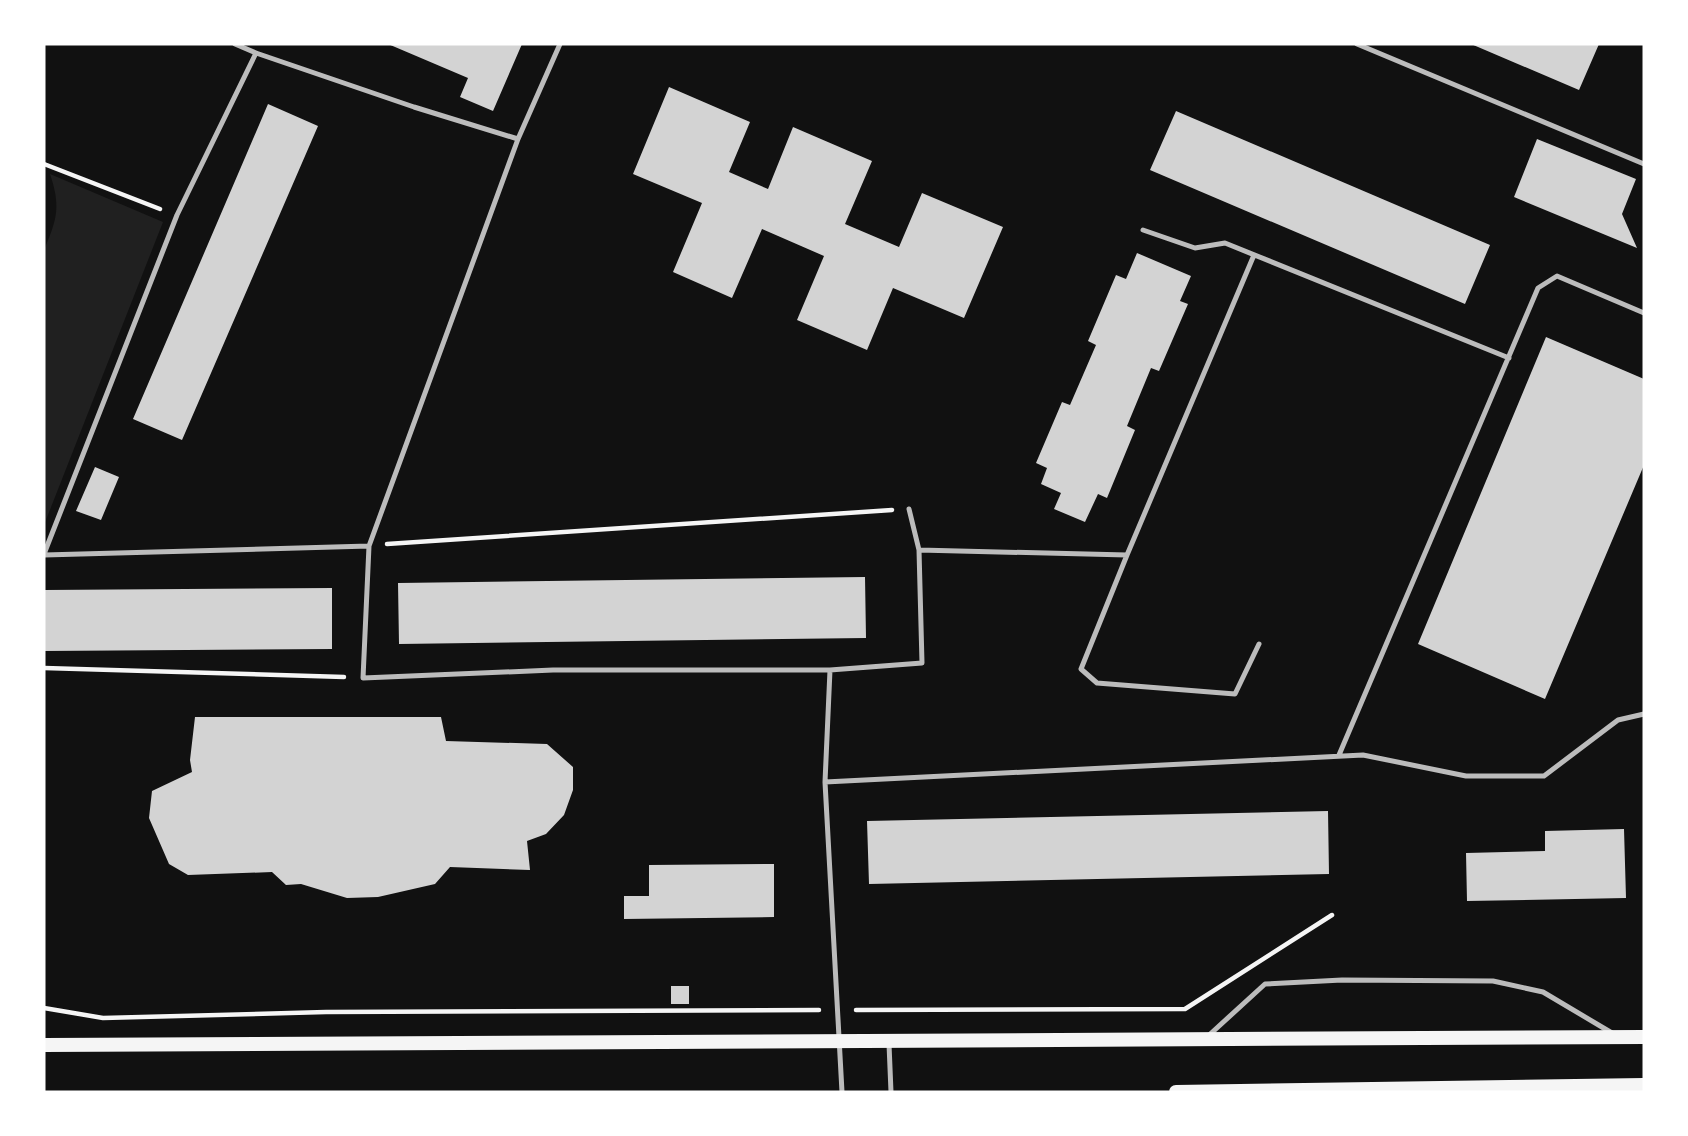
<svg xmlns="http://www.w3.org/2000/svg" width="1688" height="1136" font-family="Mulish,sans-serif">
	<rect width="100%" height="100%" fill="#111"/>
	<path fill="#202020" d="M50,174l113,48 -119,303v-275c13,-31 17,-43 6,-76z"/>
	<path fill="#d3d3d3" d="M388,44h134l-29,67 -33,-14 8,-19z
		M1471,44h128l-20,46z
		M669,87l81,35 -21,50 39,17 25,-62 79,34 -27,63 54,23 23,-54 81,34 -39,91 -71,-30 -26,62 -70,-30 27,-64 -62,-27 -30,69 -59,-26 29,-69 -69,-29z
		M268,104l50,22 -136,314 -49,-21z
		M1176,111l314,134 -25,59 -315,-134z
		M1537,139l99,40 -14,35 15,34 -123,-51z
		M1137,253l54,23 -11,25 8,3 -29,67 -8,-3 -24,58 8,4 -28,68 -9,-4 -13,28 -31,-13 7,-16 -20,-9 6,-16 -11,-5 26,-61 8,3 26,-60 -8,-4 28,-66 10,4z
		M1546,337l98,42v86l-99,234 -127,-55z
		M95,467l24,10 -18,43 -25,-9z
		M865,577l1,61 -467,6 -1,-61z
		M332,588v61l-288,2v-61z
		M195,717h246l5,24 101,3 26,23v23l-9,25 -18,19 -19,7 3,29 -80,-3 -15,17 -57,13 -31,1 -46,-14 -15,1 -14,-13 -84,3 -19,-11 -20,-46 3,-27 40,-19 -2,-12z
		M1328,811l1,63 -460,10 -2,-63z
		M1624,829l2,69 -159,3 -1,-48 79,-2v-20z
		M774,864v53l-150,2v-23h25v-31z
		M671,986h18v18h-18z"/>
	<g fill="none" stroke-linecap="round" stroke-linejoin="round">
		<path stroke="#f5f5f5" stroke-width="4.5" d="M44,164l116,45
			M387,544l505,-34
			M44,668l300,9
			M44,1008l59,10 223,-6 493,-2
			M856,1010l329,-1 147,-94"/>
		<path stroke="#bcbcbc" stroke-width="5" d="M1357,44l287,120
			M518,139l42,-95
			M1143,230l52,18 30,-5 284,115
			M369,546l-6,132 190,-8h277l-5,112 538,-27 103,21h78l74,-56 26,-6
			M919,550l208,5 127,-300
			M44,554l133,-339 79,-162
			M44,555l325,-9 149,-407 -104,-32 -158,-54 -21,-9
			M1127,555l-46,114 16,14 138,11 24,-50
			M830,670l92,-7 -3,-113 -10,-41
			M1339,755l199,-467 19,-12 87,37
			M825,782l17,310
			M1207,1037l58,-53 77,-4 151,1 50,11 69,41
			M889,1044l2,48"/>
		<path stroke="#f5f5f5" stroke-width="14" d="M44,1045l1600,-8
			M1176,1092l468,-7"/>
	</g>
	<rect width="1688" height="1136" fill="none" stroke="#ffffff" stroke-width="91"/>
</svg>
